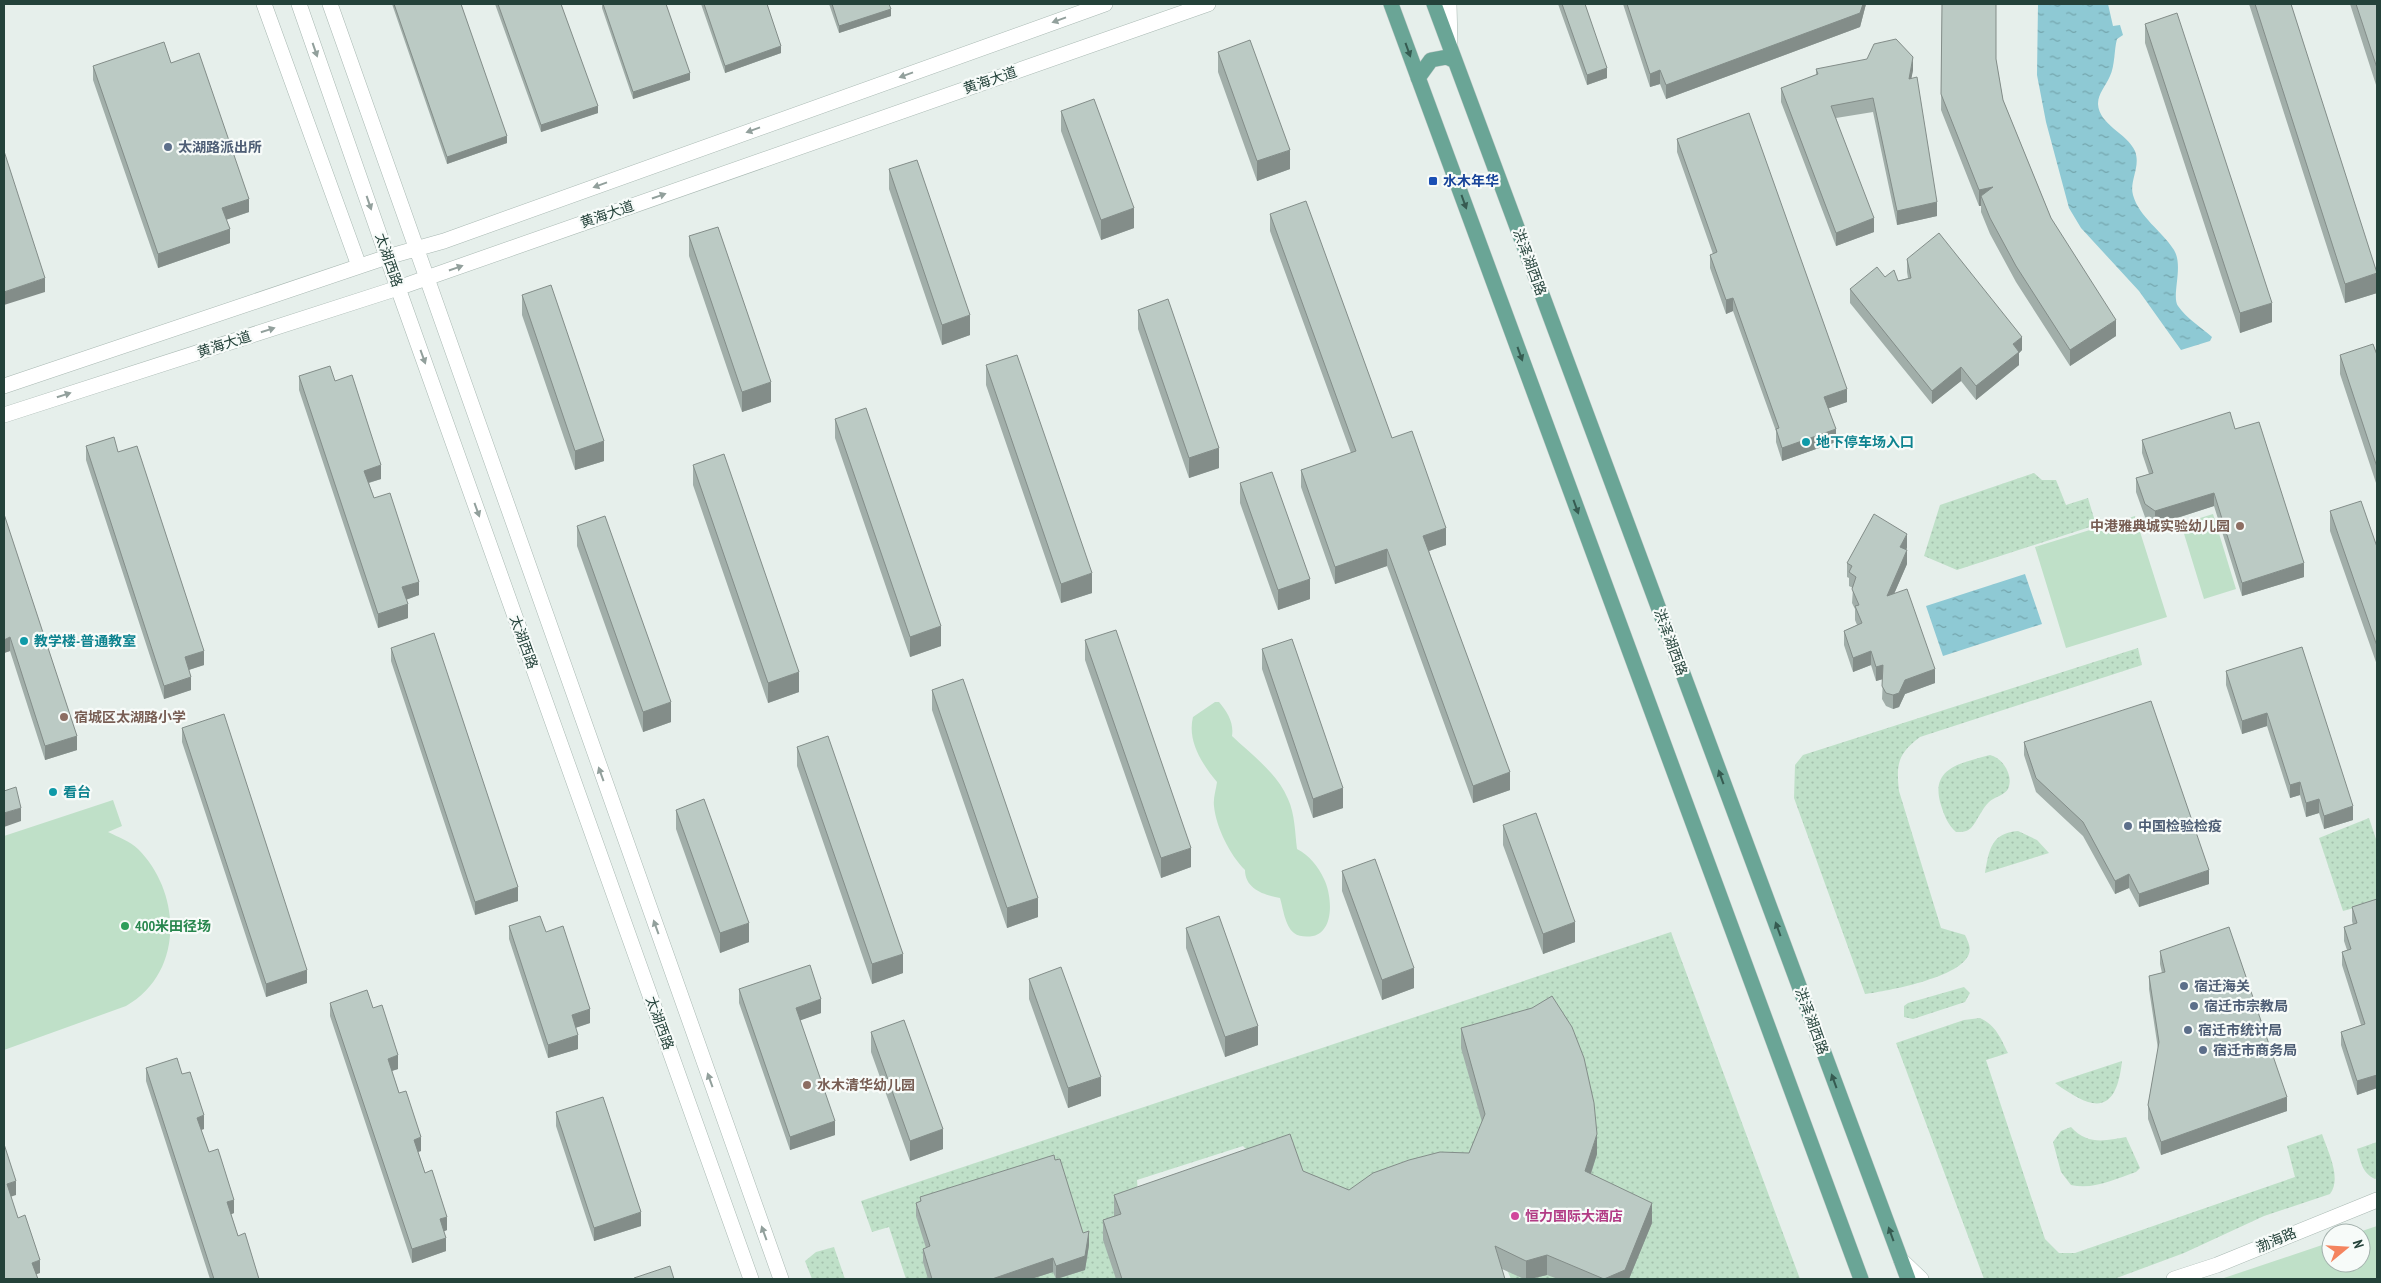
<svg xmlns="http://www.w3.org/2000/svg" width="2381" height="1283" font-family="'PT Sans Narrow','Noto Sans SC',sans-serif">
	<defs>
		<pattern id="grass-dots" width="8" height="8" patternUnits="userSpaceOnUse" patternTransform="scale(1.25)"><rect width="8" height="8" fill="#bfe0c8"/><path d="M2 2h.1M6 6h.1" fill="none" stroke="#a4c1ad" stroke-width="1.8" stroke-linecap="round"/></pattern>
		<pattern id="water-ripples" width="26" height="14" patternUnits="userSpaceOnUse" patternTransform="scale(1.25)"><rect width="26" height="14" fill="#8ec9d4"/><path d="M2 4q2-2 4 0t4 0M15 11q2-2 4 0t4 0" fill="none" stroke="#74a5ad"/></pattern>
	</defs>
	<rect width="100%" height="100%" fill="#e6efeb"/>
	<path fill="url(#grass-dots)" d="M2034,473l8,7h14l10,25 22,-7 8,27 -139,45 -33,-14 16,-51z
		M2138,648l4,17 -222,72c-22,17 -24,26 -21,54l42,137 24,7c3,7 7,13 3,21 -11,22 -80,35 -103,38l-71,-196 1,-33 8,-10z
		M1990,755c13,3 24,21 18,34 -3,6 -14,8 -19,13 -8,8 -11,18 -18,26 -4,4 -9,4 -15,4 -8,-7 -12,-17 -15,-27 -12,-38 21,-42 49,-50z
		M2369,818l8,24v60l-34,9 -24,-73z
		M2018,831l19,9 12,13 -64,20c4,-23 6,-40 33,-42z
		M1671,932l129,347h-289l-26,-60 -122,-3 -110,-60 -10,-10 -106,34 1,14 33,85h-265l-17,-52 -17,5 -11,-31z
		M1964,987l6,6 -5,9 -52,17 -9,-2v-11l4,-3z
		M1980,1018c16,7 21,21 28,35l-22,7 59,179 14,14h16l220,-76 -8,-31 35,-12c6,18 20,44 8,60l-66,22 -80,37 -70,26h-130l-88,-236 68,-23z
		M2122,1061c-6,56 -30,49 -67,22z
		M2071,1127c16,18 34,14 55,10l14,31 -4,4c-21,7 -42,18 -65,13l-10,-13 -8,-30 8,-11z
		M2377,1142v36l-2,1c-13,-6 -14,-17 -18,-30z
		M834,1247l11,32h-33l-7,-18 11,-9z"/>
	<path fill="#bfe0c8" d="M2213,514l23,75 -32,10 -23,-75z
		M2135,516l32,101 -101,31 -31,-101z
		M1215,702h4c9,11 15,21 13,34 20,19 45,37 56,63 7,15 7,34 9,50 12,6 21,17 27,30 8,16 11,52 -11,57 -6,1 -14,1 -19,-3 -9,-7 -11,-25 -14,-35 -16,-3 -35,-9 -35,-28 -15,-15 -29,-43 -31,-64 -1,-8 2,-16 3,-24 -15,-18 -30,-41 -24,-65z
		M113,800l9,26 -14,6c10,5 22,9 30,17 44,44 46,124 -12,157l-122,44v-214z
		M2377,1226v53h-156l110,-37v21h30v-30h-5z"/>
	<path fill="url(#water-ripples)" d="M2038,4h70l5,22 7,-1 3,10 -6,4c-3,11 -2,27 -7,37 -4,10 -12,17 -12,28 1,21 29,29 37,47 6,16 -6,30 -2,44 6,22 29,36 41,55 10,16 -3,46 4,56 8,12 23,21 34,31l-2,4 -29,9 -42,-59 -58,-63 -12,-20 -23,-86 -9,-47z
		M2025,574l17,50 -99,32 -17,-50z"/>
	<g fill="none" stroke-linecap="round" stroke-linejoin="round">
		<g stroke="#a8b8b2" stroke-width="16">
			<path id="minor" d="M264,4l95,262
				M299,4l99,284 353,991
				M330,4l451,1275
				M1449,4l1,40
				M4,386l383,-129 57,-16 661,-237
				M4,415l394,-127 810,-284
				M1901,1260l20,19
				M2174,1279l43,-14 160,-65"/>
		</g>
		<g stroke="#c2cac8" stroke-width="16">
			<path id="major" d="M1391,4l470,1275
				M1434,4l474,1275
				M1418,78l13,-18 16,-3 8,4"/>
		</g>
		<use href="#minor" stroke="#fff" stroke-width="15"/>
		<use href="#major" stroke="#6aa596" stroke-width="15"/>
	</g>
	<path fill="#a1aea9" d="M392,4h69l46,139 -60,21z
		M495,4h66l37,109 -57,19z
		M602,4h64l24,76 -57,19 -31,-91z
		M701,4h66l14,49 -56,20z
		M829,4h60l2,12 -52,17z
		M1558,4h27l22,74 -20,7z
		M1623,4h243l-6,23 -194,72 -6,-15 -10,3z
		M1942,4l54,56 7,40 48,118 65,118 -46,30 -54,-84 -26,-48 -9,-22v-6h-2l-38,-96z
		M2249,4h42l86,289 -32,10z
		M2350,4h27v84z
		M2145,24l127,298 -32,11 -95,-290z
		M1218,52l72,117 -33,12 -39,-109z
		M171,63l78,149 -23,8 4,23 -72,25 -65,-188v-14z
		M1816,69l97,1 -2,8 26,138 -40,9 -24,-113 -37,6 38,114 -38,14 -55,-144v-14l35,-13z
		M1061,111l73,117 -33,12 -40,-109z
		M1677,139l170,263 -18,6 7,34 -54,19 -6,-19v-11l-43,-120 -7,3 -16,-46v-13l3,-1 -36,-102z
		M889,169l81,166 -28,10 -53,-156z
		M1270,214l122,224 54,107 -17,6 81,239 -37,13 -86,-237 -52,18 -34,-97v-17l50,-17 -81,-222z
		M689,236l82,166 -29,10 -53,-156z
		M1907,259l115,91 -3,3v12l-43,35 -15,-19 -29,23 -82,-101v-14l35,-12 13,4 10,-3 -1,-6z
		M522,295l82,166 -29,9 -53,-155z
		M1138,310l81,158 -30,10 -51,-149z
		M2340,355h37v131l-37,-112z
		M986,365l106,228 -31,10 -75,-218z
		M299,376l36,5 46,98 -12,4 5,15 45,97 -13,5 2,18 -30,10 -79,-238z
		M835,419l106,227 -31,11 -75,-219z
		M2235,429l69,148 -62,19 -28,-90 -59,19 -10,-8 -9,-25v-14l13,-4 -7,-21v-13z
		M86,446l32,6 86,213 -15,5 2,20 -27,9 -78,-239z
		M693,465l106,227 -31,11 -75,-218z
		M1240,483l70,116 -32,11 -38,-107z
		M2330,511l47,36v118l-47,-134z
		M4,514l73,236 -32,10 -35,-109 -6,2z
		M577,526l94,196 -28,10 -66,-186z
		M1907,548l-1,2 1,14 -13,30 41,89 -30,11 -6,13 -6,2 -7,-3 -4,-7 1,-20 -7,2 -5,-16 -18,7 -9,-27v-14l13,-6 -2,-5v-11l-3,-6 1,-15 -4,-2v-8l-2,-1v-14z
		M1085,640l106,227 -30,11 -76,-218z
		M2302,647l51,173 -29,9 -5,-16 -13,4 -6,-22 -10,3 -23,-72 -25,8 -16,-49v-14z
		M391,648l127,253 -43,14 -84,-254z
		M1262,649l81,159 -30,10 -51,-149z
		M932,690l106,227 -31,11 -75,-218z
		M182,728l125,255 -41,14 -84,-255z
		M2024,742l185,142 -70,23 -10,-19 -14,6 -32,-58 -47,-44 -12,-37z
		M797,747l106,226 -31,11 -75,-218z
		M676,810l73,132 -29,11 -44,-124z
		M1503,825l72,117 -32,12 -40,-109z
		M1342,871l72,117 -32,12 -40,-109z
		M2377,899v189l-20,7 -16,-50v-13l20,-7 -19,-60v-13l5,-2 -3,-9v-14l9,-2 -1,-4v-14z
		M509,926l37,6 44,91 -15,5 3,21 -30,9 -39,-119z
		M1186,928l72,117 -33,12 -39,-109z
		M2160,951l127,160 -126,44 -13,-36v-14l10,-56 -9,-60v-13l13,-3 -2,-9z
		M1029,979l72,117 -33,12 -39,-109z
		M739,989l82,24 -21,7 35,115 -45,15 -51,-147z
		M330,1003l43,5 25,61 -6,2 7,22 22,58 -3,1 7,21 22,57 -3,1 2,20 -34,12 -82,-247z
		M1461,1028l136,126 -6,20 61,49 -23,56h-71l-11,-4 -17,4h-6l-22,-10 3,10h-389l-13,-39v-20l11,-4v-21l189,-24 46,19 120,-37 13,-31 -21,-74z
		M871,1032l72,117 -33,12 -39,-109z
		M146,1068l36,6 22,55 -3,1 8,22 25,61 -3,1 7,22 21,43h-49l-64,-198z
		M556,1112l85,114 -47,15 -38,-115z
		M920,1197l163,36 6,12 -4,25 -28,9h-1l-3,-7 -22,7h-103l-5,-17v-13l3,-1 -10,-32v-13l4,-1z"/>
	<path fill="#838d89" d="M1863,4h3l-6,23 -194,72v-14z
		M891,9v7l-52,17v-7z
		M781,46v7l-56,20v-7z
		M1913,57v13l-4,22v-13z
		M1607,68v10l-20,7v-10z
		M1660,70v14l-10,3v-13z
		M690,73v7l-57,19v-7z
		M598,106v7l-57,19v-7z
		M507,136v7l-60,21v-7z
		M1290,150v19l-33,12v-20z
		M1993,187l-12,9v10h-2v-16z
		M249,199v13l-27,9v-13z
		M1937,202v14l-40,9v-14z
		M1134,208v20l-33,12v-20z
		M1874,218v14l-38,14v-13z
		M230,229v14l-72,25v-14z
		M2377,273v20l-32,10v-19z
		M45,278v14l-41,13v-13z
		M1733,298v13l-7,3v-14z
		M2272,303v19l-32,11v-20z
		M970,315v20l-28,10v-20z
		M2116,320v16l-46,30v-16z
		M2022,337v13l-3,3v12l-43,35v-14l37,-42z
		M1961,367v14l-29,23v-13z
		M771,382v20l-29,10v-20z
		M1847,389v13l-23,8v-13z
		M1836,429v13l-54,19v-13z
		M604,441v20l-29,9v-19z
		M1219,448v20l-30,10v-20z
		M381,465v14l-17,5v-13z
		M2214,493v13l-59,19v-14z
		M1446,528v17l-23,8v-17z
		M1907,534v14l-7,12v-13z
		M1387,549v17l-52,18v-17z
		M1907,550v14l-20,46v-14z
		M2304,563v14l-62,19v-13z
		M1092,573v20l-31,10v-19z
		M1310,579v20l-32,11v-20z
		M419,582v13l-17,6v-14z
		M408,604v14l-30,10v-14z
		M941,626v20l-31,11v-20z
		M10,637v14l-6,2v-13z
		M204,651v14l-19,6v-14z
		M1871,651v14l-18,7v-14z
		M1883,665v14l-7,2v-14z
		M1935,669v14l-30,11 -6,13 -6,2v-14l12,-15z
		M799,672v20l-31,11v-20z
		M191,677v13l-27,9v-13z
		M671,702v20l-28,10v-20z
		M2267,713v13l-25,8v-13z
		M77,736v14l-32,10v-14z
		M1510,772v18l-37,13v-17z
		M2300,782v13l-10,3v-13z
		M1343,788v20l-30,10v-19z
		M2319,799v14l-13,4v-14z
		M2353,806v14l-29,9v-13z
		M21,808v13l-17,6v-14z
		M1191,848v19l-30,11v-20z
		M2209,870v14l-70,23v-13z
		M2129,874v14l-14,6v-13z
		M518,887v14l-43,14v-13z
		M1038,898v19l-31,11v-20z
		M1575,922v20l-32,12v-20z
		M749,923v19l-29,11v-20z
		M903,954v19l-31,11v-20z
		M1414,968v20l-32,12v-20z
		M307,970v13l-41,14v-13z
		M821,999v14l-25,9v-14z
		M590,1009v14l-18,6v-14z
		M1258,1026v19l-33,12v-20z
		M578,1035v14l-30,9v-13z
		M398,1055v14l-10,3v-13z
		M2377,1075v13l-20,7v-14z
		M1101,1077v19l-33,12v-20z
		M2287,1097v14l-126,44v-13z
		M204,1115v14l-7,2v-13z
		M835,1121v14l-45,15v-13z
		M943,1129v20l-33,12v-20z
		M1597,1134v20l-12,37v-20z
		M421,1137v14l-7,2v-13z
		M16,1181v14l-9,3v-14z
		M234,1200v13l-7,3v-14z
		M1652,1203v20l-23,56h-25z
		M641,1212v14l-47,15v-13z
		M447,1217v13l-7,3v-14z
		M1089,1231v14l-4,25 -29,9v-13z
		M446,1238v13l-34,12v-14z
		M1547,1255v20l-17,4h-4v-18z
		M1053,1258v14l-22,7h-39z
		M40,1260v13l-8,3v-13z"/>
	<path fill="#bbcac4" stroke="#838d89" d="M394,4h67l46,132 -60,21z
		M498,4h63l37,102 -57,19z
		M603,4h63l24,69 -57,19z
		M704,4h63l14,42 -56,20z
		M832,4h57l2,5 -52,17z
		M1562,4h23l22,64 -20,7z
		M1627,4h236l-3,9 -194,72 -6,-15 -10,4z
		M1942,4h54v55l7,41 48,118 65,102 -46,30 -54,-84 -26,-48 -9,-22 12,-9 -14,3 -38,-96z
		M2255,4h36l86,269 -32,11z
		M2356,4h21v64z
		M2177,13l95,290 -32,10 -95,-289z
		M1896,39l17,18 -4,22 8,-2 20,125 -40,9 -24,-113 -42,8 43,112 -38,15 -55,-145 37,-14 -2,-5 51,-10 7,-15z
		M1250,40l40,110 -33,11 -39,-109z
		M164,42l7,21 28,-10 50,146 -27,9 8,21 -72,25 -65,-188z
		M1094,99l40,109 -33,12 -40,-109z
		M1749,113l98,276 -23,8 12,32 -54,19 -6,-19 3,-1 -46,-130 -7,2 -16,-45 7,-3 -40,-113z
		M4,151l41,127 -41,14z
		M917,160l53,155 -28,10 -53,-156z
		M1306,201l86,237 20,-7 34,97 -23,8 87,236 -37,14 -86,-237 -52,18 -34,-97 55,-19 -86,-237z
		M718,227l53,155 -29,10 -53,-156z
		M1939,233l83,104 -9,7 6,8 -43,34 -15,-19 -29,24 -82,-102 27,-22 8,10 9,-7 4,11 13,-3 -4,-19z
		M551,285l53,156 -29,10 -53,-156z
		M1168,299l51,149 -30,10 -51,-148z
		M2373,344l4,11v112l-37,-112z
		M1017,355l75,218 -31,11 -75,-219z
		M330,366l5,15 17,-6 29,90 -17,6 10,27 16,-5 29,89 -17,5 6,17 -30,10 -79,-238z
		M866,408l75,218 -31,11 -75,-218z
		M2230,412l5,17 24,-7 45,141 -62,20 -28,-90 -59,18 -10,-7 -9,-26 17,-5 -11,-33z
		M114,437l4,15 19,-6 67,205 -19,6 6,20 -27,9 -78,-240z
		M724,454l75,218 -31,11 -75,-218z
		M1272,472l38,107 -32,11 -38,-107z
		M2361,501l16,46v99l-47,-135z
		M4,514l73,222 -32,10 -35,-109 -6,3z
		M1874,514l33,20 -7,13 7,3 -20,46 20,-7 28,80 -30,11 -6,13 -6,2 -7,-2 -4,-7 1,-21 -7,2 -5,-16 -18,7 -9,-27 18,-8 -7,-17 4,-1 -7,-16 4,-12 -7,-5 3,-6 -5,-3z
		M605,516l66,186 -28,10 -66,-186z
		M1116,630l75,218 -30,10 -76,-218z
		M434,633l84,254 -43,15 -84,-254z
		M1292,639l51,149 -30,11 -51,-150z
		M2302,647l51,159 -29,10 -5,-17 -13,4 -6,-21 -10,3 -23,-72 -25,8 -16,-50z
		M963,679l75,219 -31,10 -75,-218z
		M2151,701l58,169 -70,24 -10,-20 -14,7 -32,-59 -47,-44 -12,-36z
		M224,714l83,256 -41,14 -84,-256z
		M828,736l75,218 -31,10 -75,-217z
		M16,787l5,21 -17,5v-22z
		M704,799l45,124 -29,10 -44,-123z
		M1536,813l39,109 -32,12 -40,-109z
		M1375,859l39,109 -32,12 -40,-109z
		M2377,899v176l-20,6 -16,-49 24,-8 -23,-72 9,-3 -7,-22 13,-4 -5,-16z
		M540,916l6,16 17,-6 27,83 -18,6 6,20 -30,10 -39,-119z
		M1219,916l39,110 -33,11 -39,-109z
		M2229,927l58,170 -126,45 -13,-37 11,-63 -10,-66 16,-4 -5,-21z
		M810,965l11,34 -25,9 39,113 -45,16 -51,-148z
		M1061,967l40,110 -33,11 -39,-109z
		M367,990l6,18 9,-3 16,50 -10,4 11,34 7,-2 15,46 -7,3 11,33 7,-3 15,47 -7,2 6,19 -34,11 -82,-246z
		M1552,996l20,31 12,31 10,45 3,31 -12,37 67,32 -27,67 -21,9 -57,-24 -21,6 -31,-15 10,33h-383l-19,-59 18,-6 -7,-19 176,-61 13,37 46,19 24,-17 36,-13 31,-8 29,1 16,-39 -24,-86 71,-20z
		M904,1020l39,109 -33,12 -39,-109z
		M177,1058l5,16 8,-2 14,43 -7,3 12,34 9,-3 16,51 -7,2 11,34 7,-3 14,46h-45l-68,-211z
		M603,1097l38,115 -47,16 -38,-116z
		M4,1144l12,37 -9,3 11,34 7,-3 15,45 -8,3 6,16h-34z
		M1054,1155l1,5 5,-1 23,74 6,-2 -4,25 -29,10 -3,-8 -61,21h-60l-9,-30 7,-3 -14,-43 5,-2 -1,-4z
		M670,1266l4,13h-39l-1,-1z"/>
	<defs><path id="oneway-solid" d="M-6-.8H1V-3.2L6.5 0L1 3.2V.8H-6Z" transform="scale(1.25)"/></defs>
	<g fill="#92a09c">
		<use href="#oneway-solid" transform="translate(1059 20) rotate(160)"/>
		<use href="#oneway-solid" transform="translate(315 50) rotate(71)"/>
		<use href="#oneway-solid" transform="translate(906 75) rotate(160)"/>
		<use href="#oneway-solid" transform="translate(753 130) rotate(160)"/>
		<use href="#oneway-solid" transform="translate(600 185) rotate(160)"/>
		<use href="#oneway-solid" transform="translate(659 196) rotate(-19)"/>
		<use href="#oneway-solid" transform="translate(369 203) rotate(71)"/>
		<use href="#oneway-solid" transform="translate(456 268) rotate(-19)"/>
		<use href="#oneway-solid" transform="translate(268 330) rotate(-18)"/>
		<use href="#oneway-solid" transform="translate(423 357) rotate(70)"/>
		<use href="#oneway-solid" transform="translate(64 395) rotate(-18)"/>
		<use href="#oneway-solid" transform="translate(477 510) rotate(70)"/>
		<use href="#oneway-solid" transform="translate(601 774) rotate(-110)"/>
		<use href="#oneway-solid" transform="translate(656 927) rotate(-110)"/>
		<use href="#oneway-solid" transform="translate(710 1080) rotate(-110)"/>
		<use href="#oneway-solid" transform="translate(764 1233) rotate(-110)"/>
	</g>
	<g fill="#365b51">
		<use href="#oneway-solid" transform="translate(1408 50) rotate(70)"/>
		<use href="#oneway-solid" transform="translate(1464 202) rotate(70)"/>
		<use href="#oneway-solid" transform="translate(1520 354) rotate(70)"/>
		<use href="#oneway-solid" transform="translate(1576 507) rotate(70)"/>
		<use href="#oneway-solid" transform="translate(1721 777) rotate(-110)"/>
		<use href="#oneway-solid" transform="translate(1778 929) rotate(-110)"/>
		<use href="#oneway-solid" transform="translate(1834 1081) rotate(-110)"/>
		<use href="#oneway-solid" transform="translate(1891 1234) rotate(-110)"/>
	</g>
	<g fill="#5c6f8a" stroke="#f7fbf9" stroke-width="2">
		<circle cx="168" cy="147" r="5"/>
		<circle cx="2128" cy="826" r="5"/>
		<circle cx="2184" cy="986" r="5"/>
		<circle cx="2194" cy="1006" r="5"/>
		<circle cx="2188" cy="1030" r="5"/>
		<circle cx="2203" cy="1050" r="5"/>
	</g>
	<rect fill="#1a4fb4" stroke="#f7fbf9" stroke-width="2" x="1428" y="176" width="10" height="10" rx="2.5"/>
	<g fill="#0f9aa8" stroke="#f7fbf9" stroke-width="2">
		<circle cx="1806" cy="442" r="5"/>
		<circle cx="24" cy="641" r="5"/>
		<circle cx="53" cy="792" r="5"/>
	</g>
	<g fill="#8d6e63" stroke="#f7fbf9" stroke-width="2">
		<circle cx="2240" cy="526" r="5"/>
		<circle cx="64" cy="717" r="5"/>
		<circle cx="807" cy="1085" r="5"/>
	</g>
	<circle fill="#2e9e5b" stroke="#f7fbf9" stroke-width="2" cx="125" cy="926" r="5"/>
	<circle fill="#d1479c" stroke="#f7fbf9" stroke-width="2" cx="1515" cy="1216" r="5"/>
	<g text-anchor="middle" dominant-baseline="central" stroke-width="4.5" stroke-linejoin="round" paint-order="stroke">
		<g font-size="14" fill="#24423a" stroke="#f7fbf9">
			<text transform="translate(990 80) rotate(-19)">黄海大道</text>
			<text transform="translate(607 214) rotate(-19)">黄海大道</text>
			<text transform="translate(389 260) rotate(71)">太湖西路</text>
			<text transform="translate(1530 262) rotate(70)">洪泽湖西路</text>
			<text transform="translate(224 344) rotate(-18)">黄海大道</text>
			<text transform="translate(524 642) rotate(70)">太湖西路</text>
			<text transform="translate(1671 642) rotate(70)">洪泽湖西路</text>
			<text transform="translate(1812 1021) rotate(70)">洪泽湖西路</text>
			<text transform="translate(660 1023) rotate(70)">太湖西路</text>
			<text transform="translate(2276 1240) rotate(-23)">渤海路</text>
		</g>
		<g font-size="14" font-weight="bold" fill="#4e5e75" stroke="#f7fbf9" text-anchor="start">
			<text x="178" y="147">太湖路派出所</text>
			<text x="2138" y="826">中国检验检疫</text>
			<text x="2194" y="986">宿迁海关</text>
			<text x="2204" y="1006">宿迁市宗教局</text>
			<text x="2198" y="1030">宿迁市统计局</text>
			<text x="2213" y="1050">宿迁市商务局</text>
		</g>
		<g font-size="14" font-weight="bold" fill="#164399" stroke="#f7fbf9" text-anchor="start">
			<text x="1443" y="181">水木年华</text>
		</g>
		<g font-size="14" font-weight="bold" fill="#0d838f" stroke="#f7fbf9" text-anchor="start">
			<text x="1816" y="442">地下停车场入口</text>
			<text x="34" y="641">教学楼-普通教室</text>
			<text x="63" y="792">看台</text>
		</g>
		<g font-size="14" font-weight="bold" fill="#785e54" stroke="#f7fbf9" text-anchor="start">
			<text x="2230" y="526" text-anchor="end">中港雅典城实验幼儿园</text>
			<text x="74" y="717">宿城区太湖路小学</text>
			<text x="817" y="1085">水木清华幼儿园</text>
		</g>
		<g font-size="14" font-weight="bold" fill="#27864d" stroke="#f7fbf9" text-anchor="start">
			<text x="135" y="926">400米田径场</text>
		</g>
		<g font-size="14" font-weight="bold" fill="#b23c85" stroke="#f7fbf9" text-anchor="start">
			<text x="1525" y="1216">恒力国际大酒店</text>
		</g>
	</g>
	<rect width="2381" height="1283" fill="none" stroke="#24423a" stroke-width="10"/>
	<g transform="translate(2346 1248) rotate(72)"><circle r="24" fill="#f7fbf9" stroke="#a3b1ad"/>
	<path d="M0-4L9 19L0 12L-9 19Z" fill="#f4845f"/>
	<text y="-8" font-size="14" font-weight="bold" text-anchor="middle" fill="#24423a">N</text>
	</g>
</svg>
